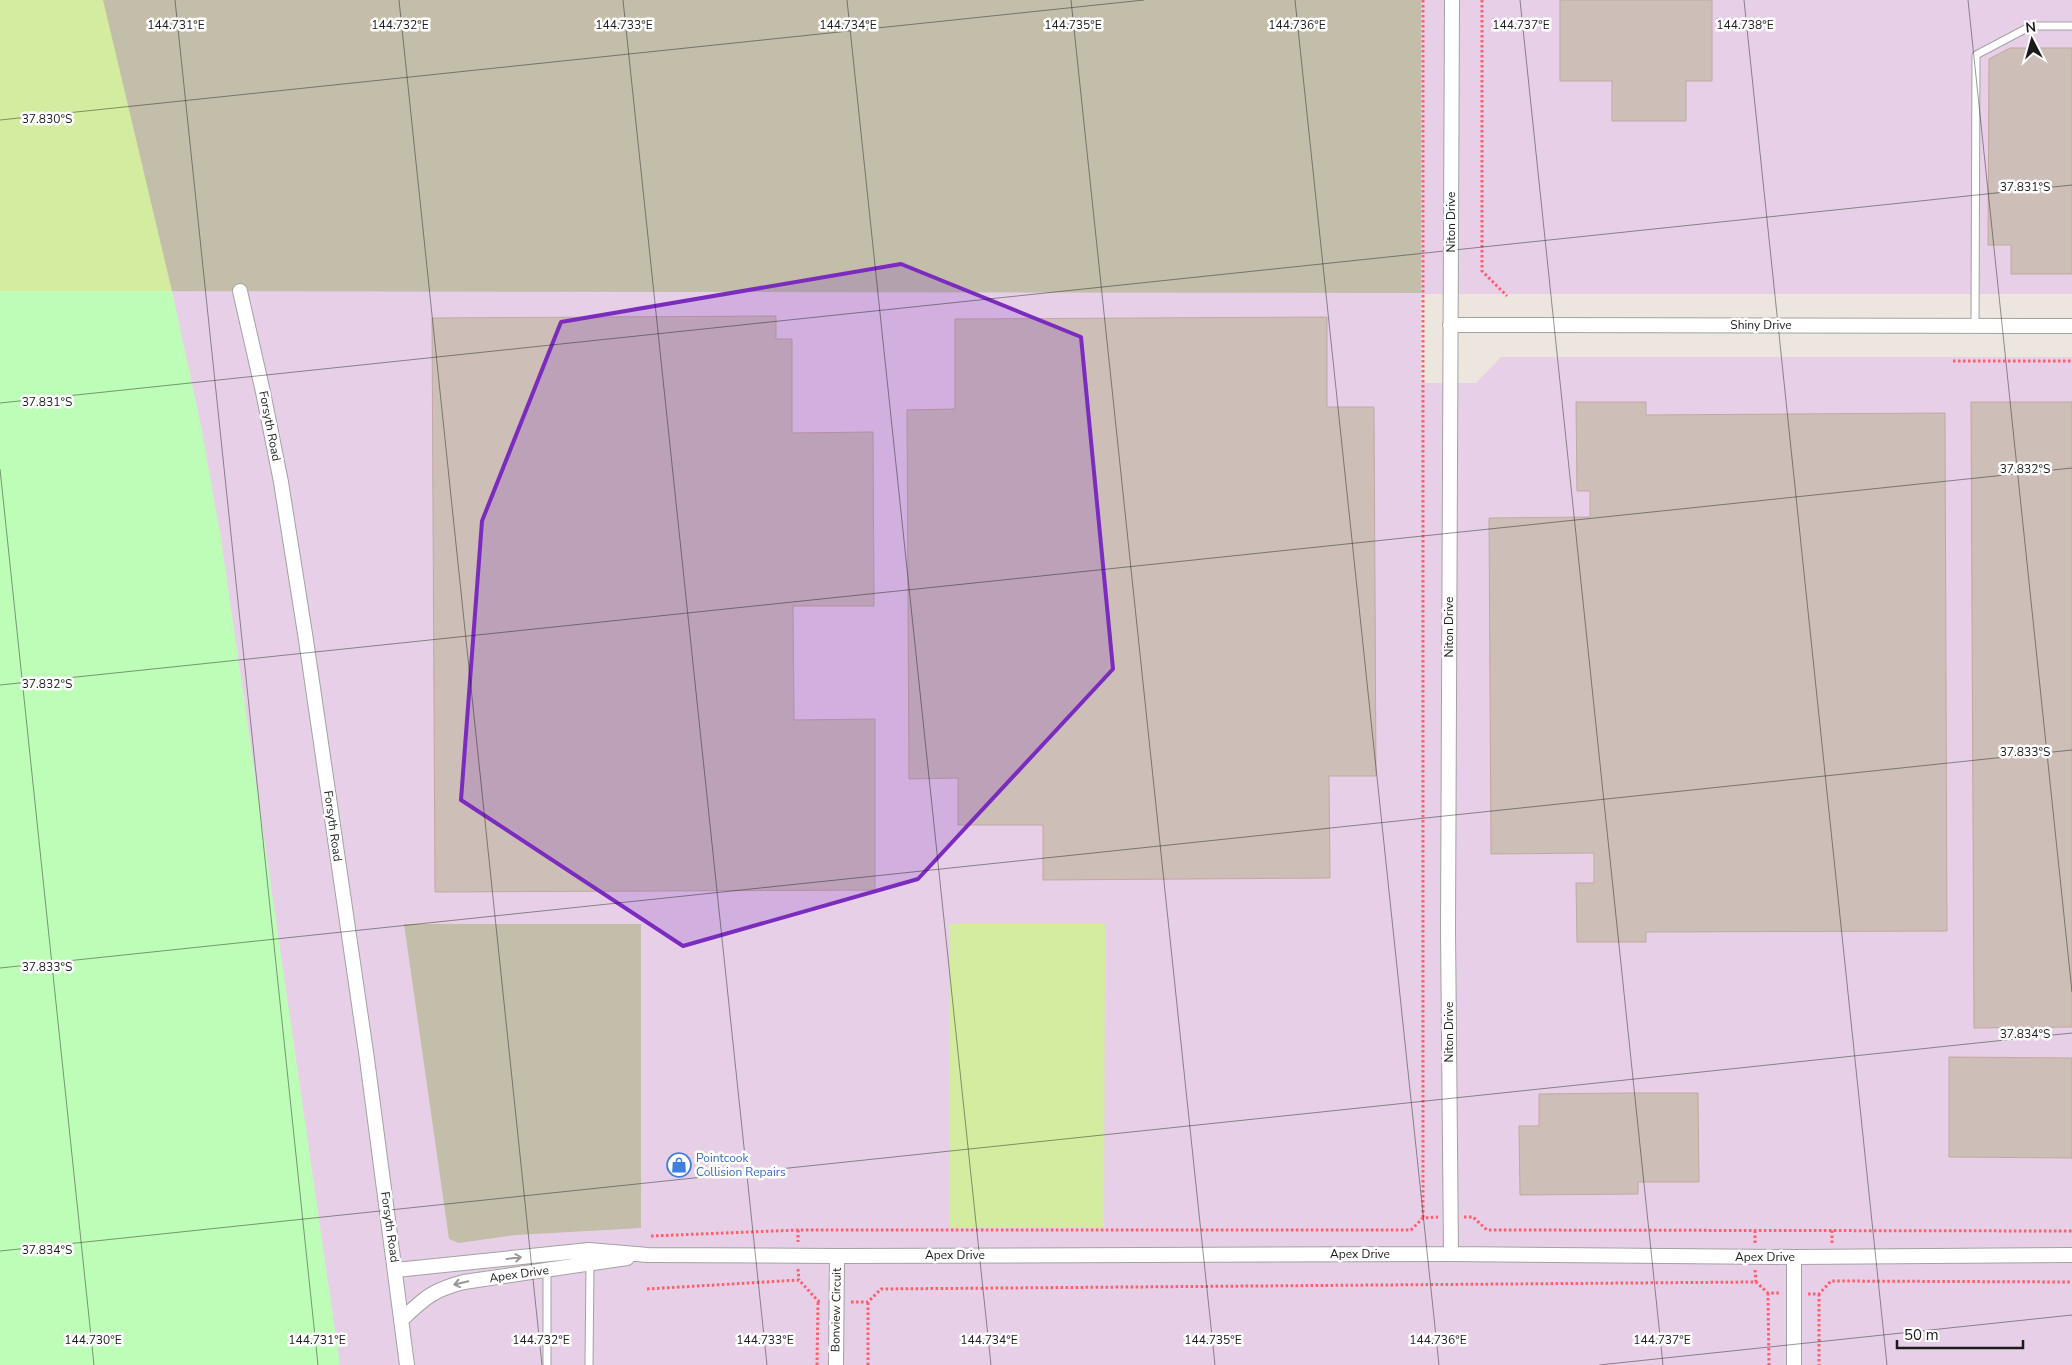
<svg xmlns="http://www.w3.org/2000/svg" width="2072" height="1365" font-family="'Nunito Sans',sans-serif">
	<rect width="100%" height="100%" fill="#ede6df"/>
	<path fill="#e7d0e7" d="M0,0h2072v294h-651v89h55l25,-26h571v1008h-2072z"/>
	<path fill="#c2beaa" d="M0,0h1421v293l-1421,-2z
		M404,924h237v304l-125,7 -57,8 -10,-4z"/>
	<path fill="#d4eca0" d="M0,0h103l69,291h-172z
		M950,924h155l-1,303 -154,1z"/>
	<path fill="#befdb7" d="M0,291h172l29,135 20,113 119,826h-340z"/>
	<path fill="#cdbeb8" stroke="#c0a9a1" d="M1560,0h152v81h-26v40h-74v-40h-52z
		M2010,48h62v226h-61v-29h-23l1,-186z
		M776,316v23h16v94l81,-1 1,174h-81l1,114 81,-1v171l-440,2 -3,-574z
		M1327,317v90h47l2,369h-47l1,102 -287,2v-55h-85v-47l-49,1 -2,-369 48,-1v-90z
		M1576,402h70v13l299,-2 2,518 -301,1v10h-69l-1,-59h18v-30l-103,1 -2,-336 101,-1v-26h-13z
		M1971,402h101v625l-98,1z
		M1949,1057l123,1v100l-123,-1z
		M1625,1093h73l1,89h-61v12l-118,1 -1,-69h20v-32z"/>
	<g fill="none" stroke-linecap="round" stroke-linejoin="round">
		<g stroke="#a2a2a2" stroke-width="9">
			<path id="lane" d="M1975,326l1,-271 55,-29h41
				M547,1270v95
				M589,1365l1,-102"/>
		</g>
		<g stroke="#a2a2a2" stroke-width="16">
			<path id="street" d="M240,291l23,101 18,90 25,158 61,419 40,306
				M1450,325l622,1
				M1451,1254l-3,-325 4,-929
				M396,1270l193,-20 59,5 189,1 614,-2 343,3 278,-2
				M401,1320c24,-22 31,-30 63,-38l163,-24
				M836,1365l1,-109
				M1794,1365v-108"/>
		</g>
		<path stroke="#ff5e6b" stroke-width="3" stroke-dasharray="2.5 2.5" stroke-linecap="butt" d="M1423,0v1218
			M1482,0v271l25,25
			M1953,361h119
			M1464,1217h9l14,13 585,1
			M798,1230v12
			M651,1236l147,-6h613l12,-12 15,-1
			M1755,1243v-13
			M1832,1243v-13
			M798,1269l1,11
			M1755,1270l1,12
			M647,1289l152,-9 19,21h4
			M1768,1293l1,72
			M1808,1294h11l12,-13 241,1
			M1819,1294v71
			M851,1302h17l13,-13 875,-7 12,11h11
			M817,1365l1,-64
			M868,1365v-63"/>
		<use href="#lane" stroke="#fff" stroke-width="7"/>
		<use href="#street" stroke="#fff" stroke-width="14"/>
	</g>
	<defs><path id="oneway-shaft" d="M-6 0H5M1.5-3L5.5 0L1.5 3" fill="none" stroke-width="1.6" stroke-linecap="round" stroke-linejoin="round" transform="scale(1.25)"/></defs>
	<g stroke="#989898">
		<use href="#oneway-shaft" transform="translate(514 1258) rotate(-7)"/>
		<use href="#oneway-shaft" transform="translate(461 1283) rotate(167)"/>
	</g>
	<path fill="#7b2cbf" fill-opacity="0.2" stroke="#7b2cbf" stroke-width="4" stroke-linejoin="round" d="M901,264l180,73 32,332 -195,210 -235,67 -222,-146 21,-279 79,-199z"/>
	<path fill="none" stroke="#1b1b1b" stroke-width="1" stroke-opacity="0.45" d="M175,0l143,1365M399,0l143,1365M623,0l144,1365M847,0l144,1365M1071,0l144,1365M1295,0l144,1365M1520,0l143,1365M1744,0l143,1365M1968,0l104,992M0,120l1144,-120M0,403l2072,-218M0,469l94,896M0,685l2072,-217M0,968l2072,-218M0,1251l2072,-218M1599,1365l473,-50"/>
	<defs>
		<g id="shop-ring" transform="scale(1.25)"><circle r="9.5" fill="#fff" stroke="#3f7fe0" stroke-width="1.5"/><path d="M-5-2.5h2.3a2.7 3.5 0 0 1 5.4 0H5L5.5 6h-11ZM-1.5-2.5h3a1.5 2.3 0 0 0-3 0Z" fill="#3f7fe0"/></g>
	</defs>
	<g fill-rule="evenodd">
		<use href="#shop-ring" x="679" y="1165"/>
	</g>
	<g text-anchor="middle" dominant-baseline="central" stroke-width="5" stroke-linejoin="round" paint-order="stroke">
		<g font-size="12" fill="#1b1b1b" stroke="#fff">
			<text transform="translate(1451 222) rotate(-90)">Niton Drive</text>
			<text x="1761" y="325">Shiny Drive</text>
			<text transform="translate(270 426) rotate(79)">Forsyth Road</text>
			<text transform="translate(1449 627) rotate(-90)">Niton Drive</text>
			<text transform="translate(333 826) rotate(82)">Forsyth Road</text>
			<text transform="translate(1449 1032) rotate(-90)">Niton Drive</text>
			<text transform="translate(390 1227) rotate(82)">Forsyth Road</text>
			<text x="1360" y="1254">Apex Drive</text>
			<text x="955" y="1255">Apex Drive</text>
			<text x="1765" y="1257">Apex Drive</text>
			<text transform="translate(519 1274) rotate(-8)">Apex Drive</text>
			<text transform="translate(836 1310) rotate(-89)">Bonview Circuit</text>
		</g>
		<g font-size="12" fill="#366cbe" stroke="#fff" text-anchor="start">
			<text x="696" y="1158">Pointcook<tspan x="696" dy="14">Collision Repairs</tspan></text>
		</g>
	</g>
	<g font-size="12" text-anchor="middle" fill="#1b1b1b" stroke="#fff" stroke-width="5" stroke-linejoin="round" paint-order="stroke">
		<text x="176" y="29">144.731°E</text>
		<text x="400" y="29">144.732°E</text>
		<text x="624" y="29">144.733°E</text>
		<text x="848" y="29">144.734°E</text>
		<text x="1073" y="29">144.735°E</text>
		<text x="1297" y="29">144.736°E</text>
		<text x="1521" y="29">144.737°E</text>
		<text x="1745" y="29">144.738°E</text>
		<text x="47" y="123">37.830°S</text>
		<text x="2025" y="191">37.831°S</text>
		<text x="47" y="406">37.831°S</text>
		<text x="2025" y="473">37.832°S</text>
		<text x="47" y="688">37.832°S</text>
		<text x="2025" y="756">37.833°S</text>
		<text x="47" y="971">37.833°S</text>
		<text x="2025" y="1038">37.834°S</text>
		<text x="47" y="1254">37.834°S</text>
		<text x="93" y="1344">144.730°E</text>
		<text x="317" y="1344">144.731°E</text>
		<text x="541" y="1344">144.732°E</text>
		<text x="765" y="1344">144.733°E</text>
		<text x="989" y="1344">144.734°E</text>
		<text x="1213" y="1344">144.735°E</text>
		<text x="1438" y="1344">144.736°E</text>
		<text x="1662" y="1344">144.737°E</text>
	</g>
	<g transform="translate(2032 40) rotate(354)" stroke="#ffffff" stroke-width="4" paint-order="stroke">
	<path d="M0-4L9 19L0 12L-9 19Z" fill="#1b1b1b"/>
	<text y="-8" font-size="14" font-weight="bold" text-anchor="middle" fill="#1b1b1b">N</text>
	</g>
	<path d="M1897 1340v8h126v-8" fill="none" stroke="#1b1b1b" stroke-width="2.5"/>
	<text x="1904" y="1340" font-size="15" fill="#1b1b1b" stroke="#ffffff" stroke-width="4" paint-order="stroke">50 m</text>
</svg>
